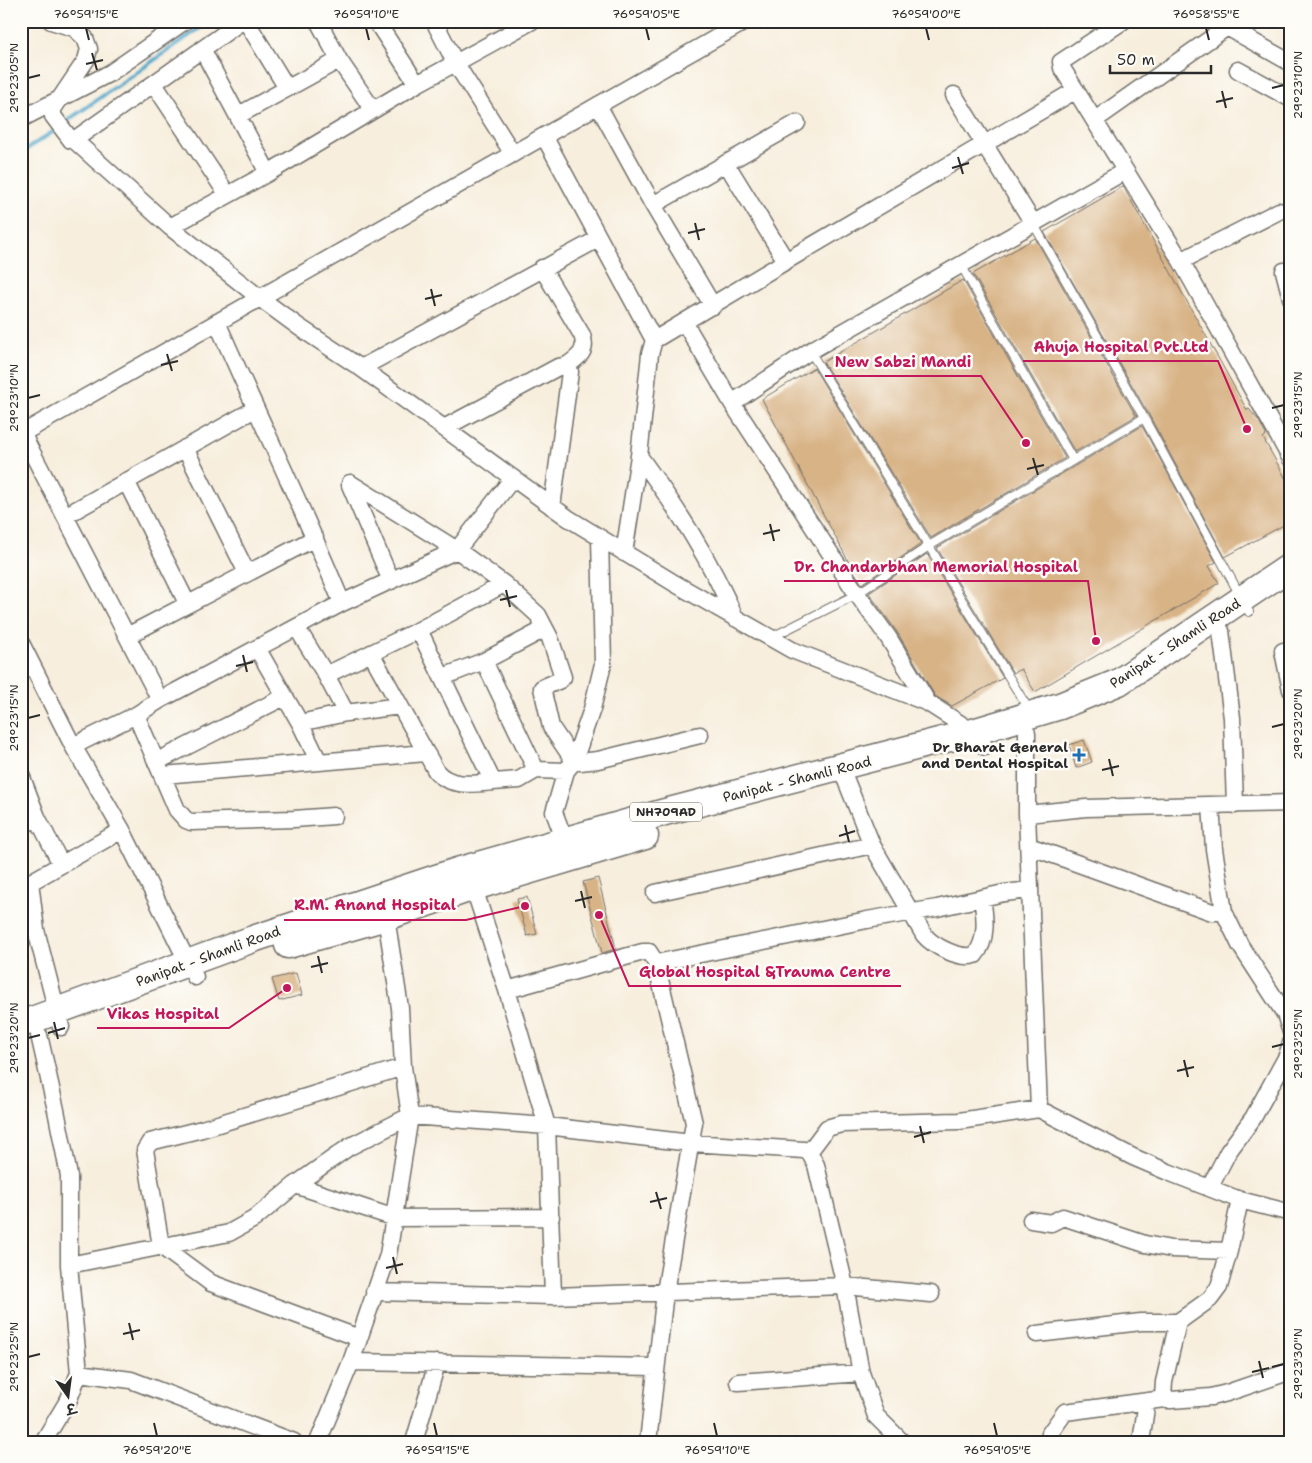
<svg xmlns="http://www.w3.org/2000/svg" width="1312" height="1463" font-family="'Shantell Sans','Playpen Sans Deva',sans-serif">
	<rect width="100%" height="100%" fill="#fdfcf7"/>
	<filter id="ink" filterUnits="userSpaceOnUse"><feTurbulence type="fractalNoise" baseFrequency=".02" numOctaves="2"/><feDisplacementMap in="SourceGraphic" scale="10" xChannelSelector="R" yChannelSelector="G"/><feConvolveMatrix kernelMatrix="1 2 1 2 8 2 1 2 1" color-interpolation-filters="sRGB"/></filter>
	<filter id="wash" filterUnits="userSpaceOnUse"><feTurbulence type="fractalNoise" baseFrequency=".0096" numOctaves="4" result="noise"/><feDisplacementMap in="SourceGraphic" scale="20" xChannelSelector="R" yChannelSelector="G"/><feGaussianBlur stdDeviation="1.12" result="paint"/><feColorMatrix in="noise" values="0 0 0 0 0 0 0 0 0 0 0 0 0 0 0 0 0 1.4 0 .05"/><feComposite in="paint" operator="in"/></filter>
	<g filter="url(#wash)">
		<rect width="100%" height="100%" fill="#f7eedd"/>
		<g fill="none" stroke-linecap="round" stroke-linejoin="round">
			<path stroke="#4ca6ca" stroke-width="4" d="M64,123l146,-102
				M21,153l36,-24"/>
		</g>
		<g id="blocks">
			<path fill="#d8b386" d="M1123,186l124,224 2,-1 10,12 7,14 -3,3 28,50v33l-66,36 -76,-142 -105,-183z
				M1035,238l101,178 -61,36 -102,-178z
				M963,280l102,178 -134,80 -108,-176z
				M814,368l107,176 -59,40 -9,-14 -91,-171z
				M1142,426l74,136 -7,4 10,17 -184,109 -14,-23 -8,4 -76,-125z
				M927,554l76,124 -51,28 -17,-10 -38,-64 -28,-39z
				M1084,740l8,22 -16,6 -7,-23z
				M598,878l18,71 -14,4 -19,-71z
				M527,897l10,37 -10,2 -10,-37z
				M296,973l6,22 -23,6 -7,-22z"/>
		</g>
	</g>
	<g filter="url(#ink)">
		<use href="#blocks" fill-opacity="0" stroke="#726f69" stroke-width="1"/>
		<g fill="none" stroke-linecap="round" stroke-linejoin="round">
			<g stroke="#726f69" stroke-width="10">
				<path id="service" d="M1033,223l111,195 105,194
					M961,265l112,195
					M810,351l219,359
					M772,637l85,-43 72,-48 215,-128"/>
			</g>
			<g stroke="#726f69" stroke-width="19">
				<path id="minor" d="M51,21l23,7 11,10 4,11 -3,11 -33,49v7l18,24h3l96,87 91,72 38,28 62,41 207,150 106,65 118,67 136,53 45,29 12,15
					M246,21l41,67
					M318,21l21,39 34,50
					M376,21l41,63
					M434,21l22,43 57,90
					M1123,21l-62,41 1,6 119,193 110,198
					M1227,27l64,36
					M202,49l66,124
					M1238,70l53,29
					M154,84l73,110
					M954,95l79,128
					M598,105l55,100 60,101
					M239,115l100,-55
					M21,119l89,-46 75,-52
					M1095,120l132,-93 3,-6
					M544,136l110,204
					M74,140l168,-119
					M726,163l60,98
					M653,205l144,-82
					M170,227l98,-54 149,-89 115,-63
					M1181,261l98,-50
					M542,268l40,67c6,16 -3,22 -16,31
					M1284,271l7,27
					M217,322c41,94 86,186 125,281
					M684,322l48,81 125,191 31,43 40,66
					M361,368l237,-129
					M732,403l78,-52 315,-180
					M444,428l114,-61 5,-1 5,1 2,5 -18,135
					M22,433l138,267
					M21,434l725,-413
					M185,448l62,125
					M639,456c37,51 72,104 96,162
					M126,481l61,122
					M65,516l190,-107
					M624,553l15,-97 11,-102 4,-14 132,-79 290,-171
					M391,581l-41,-96v-2l107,67 47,34 34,31 12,23 13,39 -3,3 -18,8 9,39 23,34 6,1 18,-2 102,-25
					M1214,619l7,12 11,87 3,87
					M297,628l29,47 20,38
					M419,630l74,152 26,-2 17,-10 30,1
					M127,636l188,-98
					M21,643l52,103 49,84 73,147
					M257,648l43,75 19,39
					M1283,651l8,39
					M484,661l52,109
					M326,675l93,-45 85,-46
					M443,677l41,-16 53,-28 7,-6
					M136,715l41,95 9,10 5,2 103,-3 40,-3
					M300,723l46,-10 54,-7
					M1027,733v81l12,295
					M73,746l63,-31 24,-15 182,-97 115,-53 56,-72
					M426,753c4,6 7,13 10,18 14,17 38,13 57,11
					M156,762l128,-65
					M841,768l31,77 52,90c9,11 36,25 51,20 13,-15 10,-39 7,-57
					M21,775l16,42 24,47
					M163,775l263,-22 -55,-100
					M1211,805l3,44 10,63 16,33 45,69 6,18
					M1027,814l59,-6 205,-5
					M21,827l16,-10
					M565,841l-11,-29 12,-41 8,-10 18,-52 11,-45 -3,-126
					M1029,846l183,66h12
					M471,879l36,111 40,136 6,170
					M30,882l6,48 25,97
					M22,887l100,-57
					M655,893l217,-48
					M656,963l211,-43 70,-12 67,-15 26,-3
					M507,990l136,-38h6l7,11 38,160 -29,169 -17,150
					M39,1035l17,75 13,66v89l10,108 -10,26 -26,43
					M809,1152l18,-24 14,-4 118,-3 80,-12 94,48 35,15 72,28 51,13
					M295,1185l100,33 156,-1
					M1210,1187l18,-35 25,-34 34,-62 4,-13
					M1240,1200l-11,51 -10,36 -9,12 -32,23 -14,60 -1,15 3,3h5l40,-3 16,-4 64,-22
					M1031,1220l20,3 12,-6 82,27 26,5 58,2
					M69,1265l160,-32 25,-14 41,-34 54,-38 61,-31 137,10 144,17 113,7 5,2 7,13 29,121 16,87 15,43 26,26
					M374,1292l179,4 292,-10 86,8
					M1037,1334l104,-12h37
					M359,1338l-148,-55 -50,-37 -16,-96 5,-8 52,-13 201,-62
					M351,1362l305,5
					M79,1373l52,7 163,62
					M738,1382l123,-9
					M318,1442l33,-80 37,-107 22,-139 -7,-49 -3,-59 -14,-91
					M414,1442l23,-79
					M1049,1442l1,-9 15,-21 99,-13
					M1141,1442l6,-41"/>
			</g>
			<g stroke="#726f69" stroke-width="29">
				<path id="trunk" d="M288,945l98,-28 88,-30 171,-51
					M21,1024l232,-85 204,-68 208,-59 308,-80 87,-26 59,-24 172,-116"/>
			</g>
			<use href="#service" stroke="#fff" stroke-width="8"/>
			<use href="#minor" stroke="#fff" stroke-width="16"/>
			<use href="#trunk" stroke="#fff" stroke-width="26"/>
		</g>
	</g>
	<path fill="none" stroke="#2b2b2b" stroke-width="2" d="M86,28l3,12M366,28l3,12M646,28l3,12M926,28l3,12M1206,28l3,12M92,53l5,17M86,64l17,-4M28,78l12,-3M1272,88l12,-3M1222,91l4,17M1216,102l17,-4M958,157l5,17M952,168l17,-5M695,223l4,17M688,233l17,-4M431,289l4,17M425,299l17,-4M167,354l5,17M161,365l17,-4M28,398l12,-3M1272,408l12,-3M1033,458l5,17M1027,469l17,-4M770,524l4,17M763,534l17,-4M506,590l4,17M500,600l17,-4M243,655l4,17M236,666l17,-4M28,718l12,-3M1272,727l12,-3M1109,759l4,17M1102,770l17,-4M845,825l4,17M839,836l16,-5M581,891l4,17M575,901l17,-4M318,956l4,17M311,967l17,-4M54,1022l4,17M48,1033l17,-5M28,1038l12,-3M1272,1047l12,-3M1184,1060l4,17M1177,1071l17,-4M920,1126l4,17M914,1137l17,-5M656,1192l5,17M650,1202l17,-4M393,1257l4,17M386,1268l17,-4M129,1323l4,17M123,1334l17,-4M28,1357l12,-3M1259,1361l4,17M1272,1367l12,-3M1252,1372l17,-4M154,1423l3,13M434,1423l3,13M714,1423l3,13M994,1423l3,13"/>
	<path fill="#1f6fb2" stroke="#fdfcf7" stroke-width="2" d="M1076.5 747.5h5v5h5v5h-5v5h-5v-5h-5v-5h5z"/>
	<g text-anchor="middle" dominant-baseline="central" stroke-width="5" stroke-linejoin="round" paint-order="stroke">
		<rect fill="#fdfcf7" stroke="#6a6a68" stroke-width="1" x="630" y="802.5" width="72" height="19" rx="4"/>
		<g font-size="12" font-weight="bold" fill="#2b2b2b">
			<text x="666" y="812">NH709AD</text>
		</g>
		<g font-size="14" fill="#2b2b2b" stroke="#fdfcf7">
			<text transform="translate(1175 643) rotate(-33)">Panipat - Shamli Road</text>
			<text transform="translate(797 779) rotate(-14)">Panipat - Shamli Road</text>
			<text transform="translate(208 956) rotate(-20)">Panipat - Shamli Road</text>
		</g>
		<g font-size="14" font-weight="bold" fill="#2b2b2b" stroke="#fdfcf7" text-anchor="end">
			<text x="1068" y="747">Dr Bharat General<tspan x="1068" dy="16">and Dental Hospital</tspan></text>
		</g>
	</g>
	<path fill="none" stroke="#c2185b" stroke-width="2" d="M1247 429L1218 361H1023M1026 443L981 376H825M1096 641L1088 581H784M525 906L466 920H284M599 915L629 986H901M287 988L229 1028H97"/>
	<g fill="#c2185b" stroke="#fdfcf7" stroke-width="2">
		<circle cx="1247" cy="429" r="5"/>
		<circle cx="1026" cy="443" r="5"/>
		<circle cx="1096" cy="641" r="5"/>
		<circle cx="525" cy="906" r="5"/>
		<circle cx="599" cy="915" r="5"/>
		<circle cx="287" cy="988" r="5"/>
	</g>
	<g font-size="15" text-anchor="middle" font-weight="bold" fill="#c2185b" stroke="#fdfcf7" stroke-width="5" stroke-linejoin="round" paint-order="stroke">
		<text x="1121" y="352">Ahuja Hospital Pvt.Ltd</text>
		<text x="903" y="367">New Sabzi Mandi</text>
		<text x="936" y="572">Dr. Chandarbhan Memorial Hospital</text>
		<text x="375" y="910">R.M. Anand Hospital</text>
		<text x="765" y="977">Global Hospital &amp;Trauma Centre</text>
		<text x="163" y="1019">Vikas Hospital</text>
	</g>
	<rect width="1312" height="1463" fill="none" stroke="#fdfcf7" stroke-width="55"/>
	<g transform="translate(68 1396) rotate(166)" stroke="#fdfcf7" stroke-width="4" paint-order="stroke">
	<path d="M0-4L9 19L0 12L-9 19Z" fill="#2b2b2b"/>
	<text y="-8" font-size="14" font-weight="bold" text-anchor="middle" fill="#2b2b2b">उ</text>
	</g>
	<path d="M1110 65v8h101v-8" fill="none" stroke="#2b2b2b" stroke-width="2.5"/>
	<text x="1117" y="65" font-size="15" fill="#2b2b2b" stroke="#fdfcf7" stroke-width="4" paint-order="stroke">50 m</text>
	<rect x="28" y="28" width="1256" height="1408" fill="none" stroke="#2b2b2b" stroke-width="2"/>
	<g font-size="12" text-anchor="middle" fill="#2b2b2b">
		<text x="86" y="18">76°59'15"E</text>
		<text x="366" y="18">76°59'10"E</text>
		<text x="646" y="18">76°59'05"E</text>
		<text x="926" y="18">76°59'00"E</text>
		<text x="1206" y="18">76°58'55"E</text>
		<text transform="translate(14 78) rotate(-90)" y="4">29°23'05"N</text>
		<text transform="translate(1298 85) rotate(-90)" y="4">29°23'10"N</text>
		<text transform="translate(14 398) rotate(-90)" y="4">29°23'10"N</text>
		<text transform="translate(1298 405) rotate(-90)" y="4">29°23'15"N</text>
		<text transform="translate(14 718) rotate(-90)" y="4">29°23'15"N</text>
		<text transform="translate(1298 724) rotate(-90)" y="4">29°23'20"N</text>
		<text transform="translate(14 1038) rotate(-90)" y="4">29°23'20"N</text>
		<text transform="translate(1298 1044) rotate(-90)" y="4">29°23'25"N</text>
		<text transform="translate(14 1357) rotate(-90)" y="4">29°23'25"N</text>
		<text transform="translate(1298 1364) rotate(-90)" y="4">29°23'30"N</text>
		<text x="157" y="1454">76°59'20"E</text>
		<text x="437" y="1454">76°59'15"E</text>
		<text x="717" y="1454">76°59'10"E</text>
		<text x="997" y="1454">76°59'05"E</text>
	</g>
</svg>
